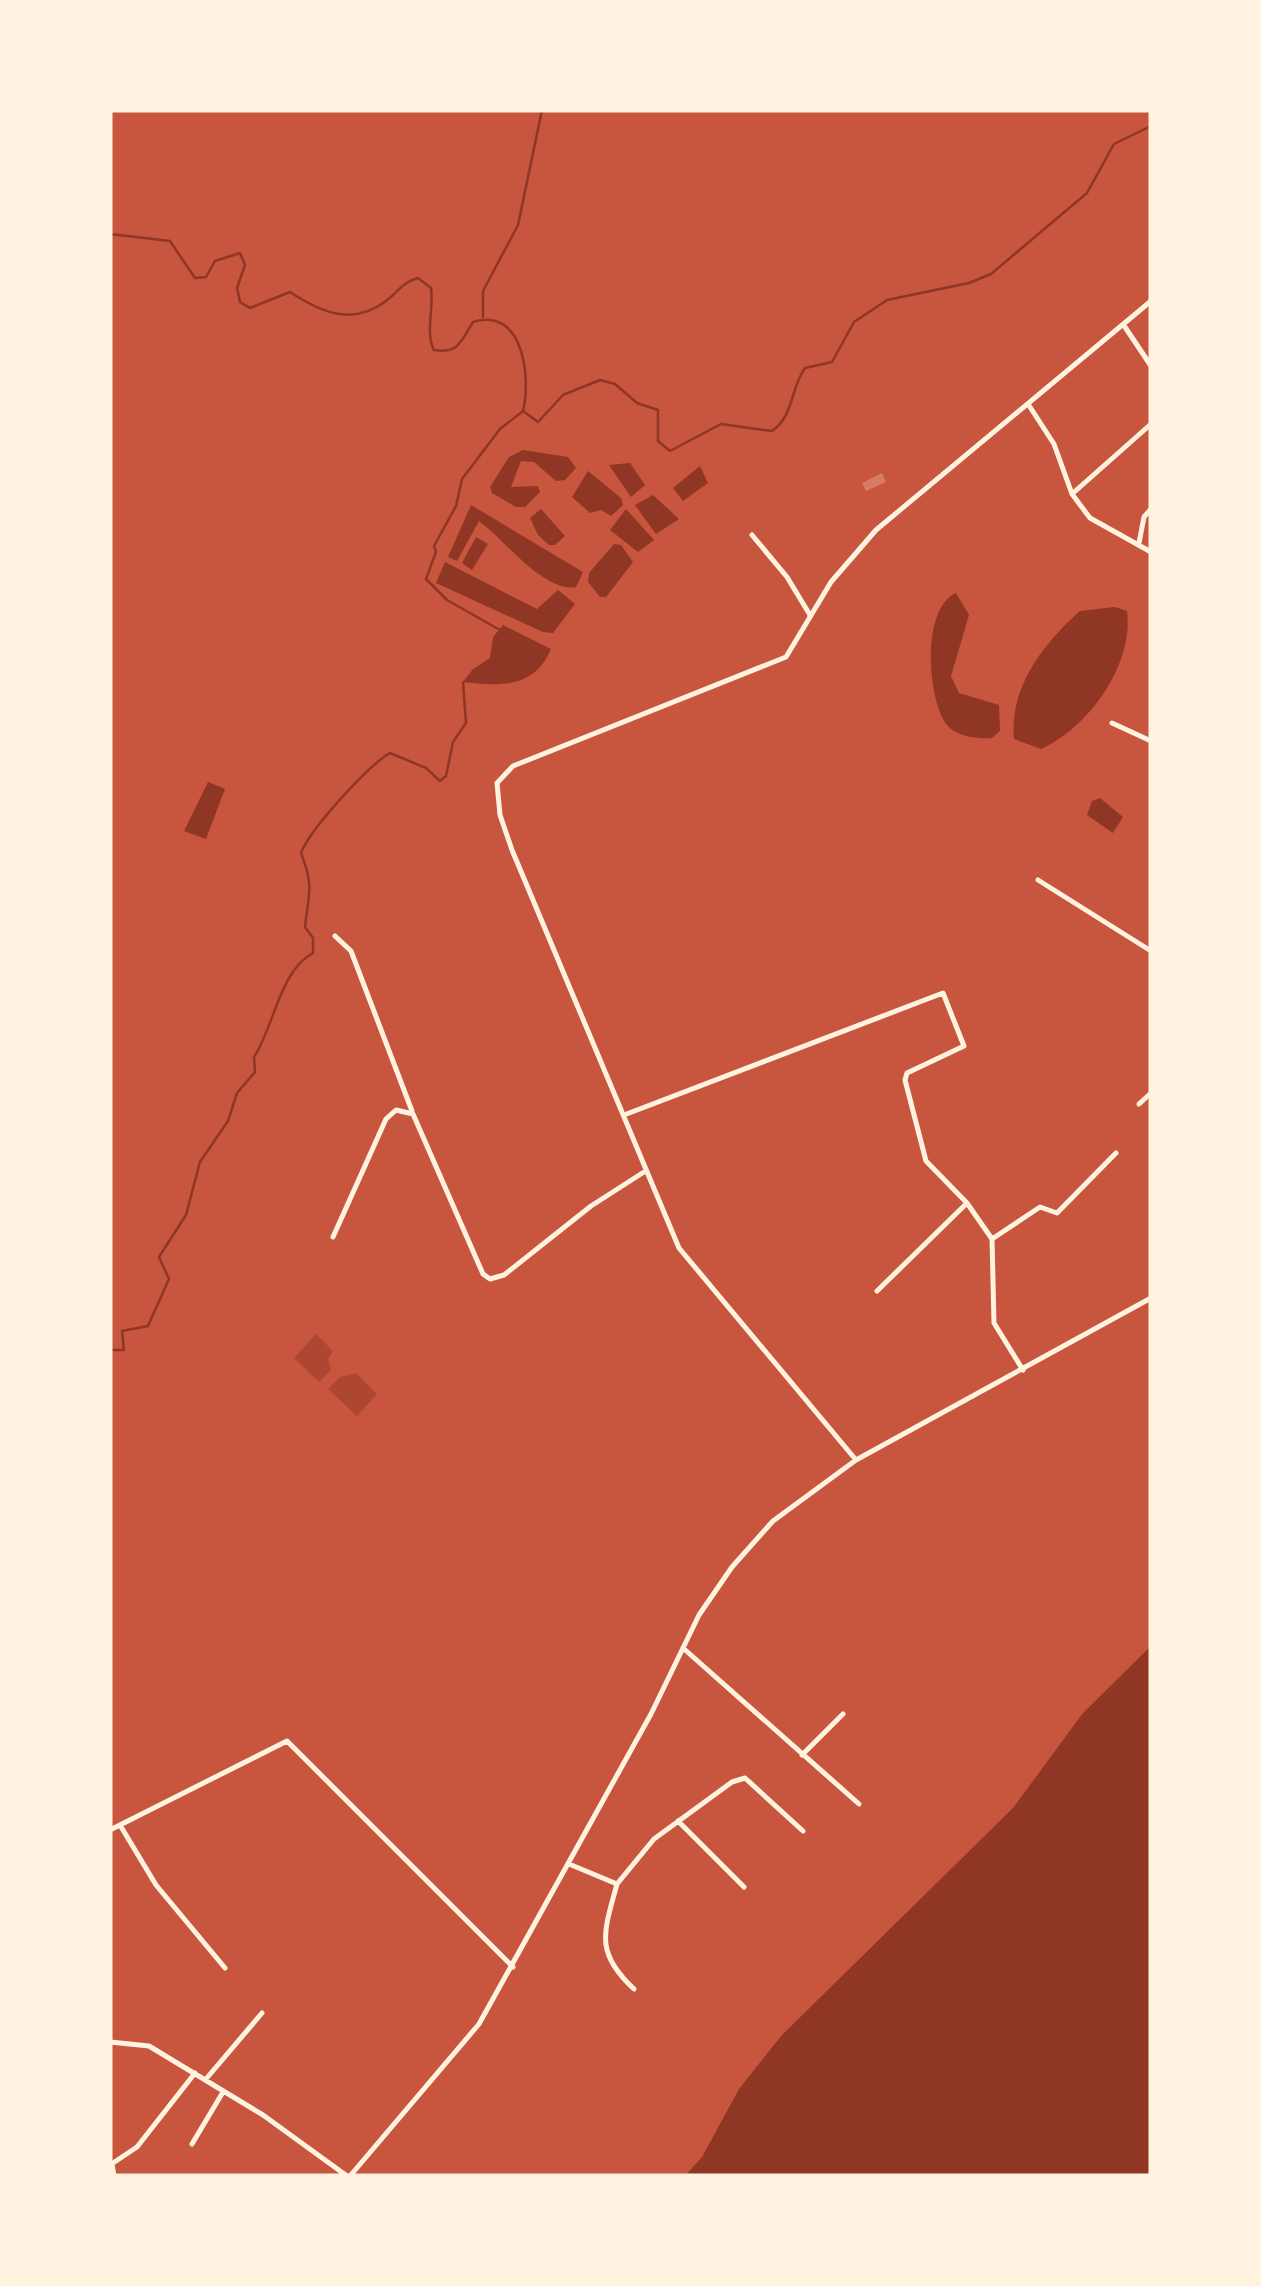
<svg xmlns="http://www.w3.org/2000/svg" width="1261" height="2286" font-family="'PT Sans',sans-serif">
	<rect width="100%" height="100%" fill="#c8553d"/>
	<path fill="#ae4732" d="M316,1334l17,17 -5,8 3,11 -12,12 -25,-24z
		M356,1373l21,21 -20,22 -29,-27 12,-12z"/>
	<path fill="#8f3625" d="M523,450l45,7 8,11 -11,12 -9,1 -22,-19 -13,-1 -10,26 27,-1 2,6 -15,15h-9l-24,-14 -2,-6 19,-30z
		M630,463l15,22 -14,12 -22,-32z
		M700,466l8,17 -25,18 -10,-13z
		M588,471l33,27 2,7 -12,11 -10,-6 -11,3 -18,-16z
		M653,495l26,24 -23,15 -21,-29z
		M471,505l112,67 -7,15c-32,6 -71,-47 -97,-66l-22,40 -9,-4z
		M541,509l24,27 -10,9h-6l-11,-10 -8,-17z
		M626,509l28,31 -16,12 -28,-22z
		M476,537l12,7 -16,26 -10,-7z
		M614,544l7,1 12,17 -27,35h-6l-12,-15 1,-9z
		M445,562l92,47 21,-19 17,14 -22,29 -10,-1 -107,-49z
		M956,593l13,22 -18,61 8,17 40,12 1,26 -8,7c-14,1 -35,-1 -45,-13 -20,-26 -26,-117 9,-132z
		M1115,607l12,4c7,54 -39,117 -86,138l-27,-10c-5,-52 30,-96 66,-128z
		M503,625l48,24c-17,40 -51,37 -88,33l10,-13 17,-11 3,-21z
		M208,782l17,7 -19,50 -22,-8z
		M1100,798l23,19 -10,16 -26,-18 5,-14z
		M1151,1646v530h-466l17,-19 37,-68 43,-54 231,-227 70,-95z"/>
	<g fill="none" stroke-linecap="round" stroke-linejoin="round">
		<path stroke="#8f3625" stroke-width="2.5" d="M110,234l60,7 25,37 11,-1 9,-16 25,-8 5,12 -8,23 3,14 10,6 40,-16c32,21 63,34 96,9 13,-10 17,-19 32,-23l13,10c3,20 -6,45 3,62 25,4 27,-9 39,-28 51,-16 58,57 50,89l15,11 25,-27 37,-15 15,4 22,19 21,7v31l12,10 51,-27 51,7c22,-15 18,-42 33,-63l27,-6 22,-40 33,-22 82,-17 22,-9 96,-81 27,-49 37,-18
			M483,317v-26l35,-66 24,-115
			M500,630l-53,-30 -21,-21 10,-27 -2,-6 22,-40 6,-27 38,-50 23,-18
			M110,1350h14l-2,-19 26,-5 21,-47 -10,-22 27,-42 14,-53 28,-41 9,-28 18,-21 -1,-15c20,-30 26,-87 59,-104v-15l-8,-11c4,-35 9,-41 -4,-74 9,-24 67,-87 89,-100l36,15 14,13 6,-5 7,-34 13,-19 -3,-41"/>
	</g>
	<path fill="#d67c66" d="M882,473l4,9 -20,9 -4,-8z"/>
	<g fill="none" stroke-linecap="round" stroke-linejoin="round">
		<path stroke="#fff3e0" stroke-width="5" d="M1125,327l26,39
			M1030,407l24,37 18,50 18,24 61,34
			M1072,494l79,-70
			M752,535l35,42 23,38
			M1139,543l5,-26 7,-8
			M1112,723l39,18
			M1038,880l113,71
			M335,936l16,15 61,160
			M1139,1104l12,-11
			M624,1115l319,-122 21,53 -57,27 -2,7 21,81 41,42 25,36 2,84 29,47
			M333,1237l53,-118 10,-9 17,4 70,160 7,5 14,-4 87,-69 53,-34
			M992,1239l48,-32 17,6 59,-60
			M877,1291l90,-88
			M856,1460l-177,-212 -167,-398 -12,-35 -3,-32 16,-17 273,-109 45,-75 45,-52 275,-229
			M683,1648l176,156
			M802,1755l41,-41
			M678,1821l66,66
			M120,1825l36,60 69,83
			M110,1830l177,-89 226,226
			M569,1864l48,20 37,-45 78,-57 13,-4 58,53
			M617,1884c-13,48 -23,68 17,105
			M110,2042l39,4 114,69 84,61
			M206,2079l56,-66
			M192,2144l31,-52
			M112,2164l2,12
			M110,2165l27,-18 58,-74
			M350,2176l129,-152 172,-310 48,-99 33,-48 41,-46 83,-61 295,-162"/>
	</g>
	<rect width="1261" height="2286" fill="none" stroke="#fff3e0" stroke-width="225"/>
</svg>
